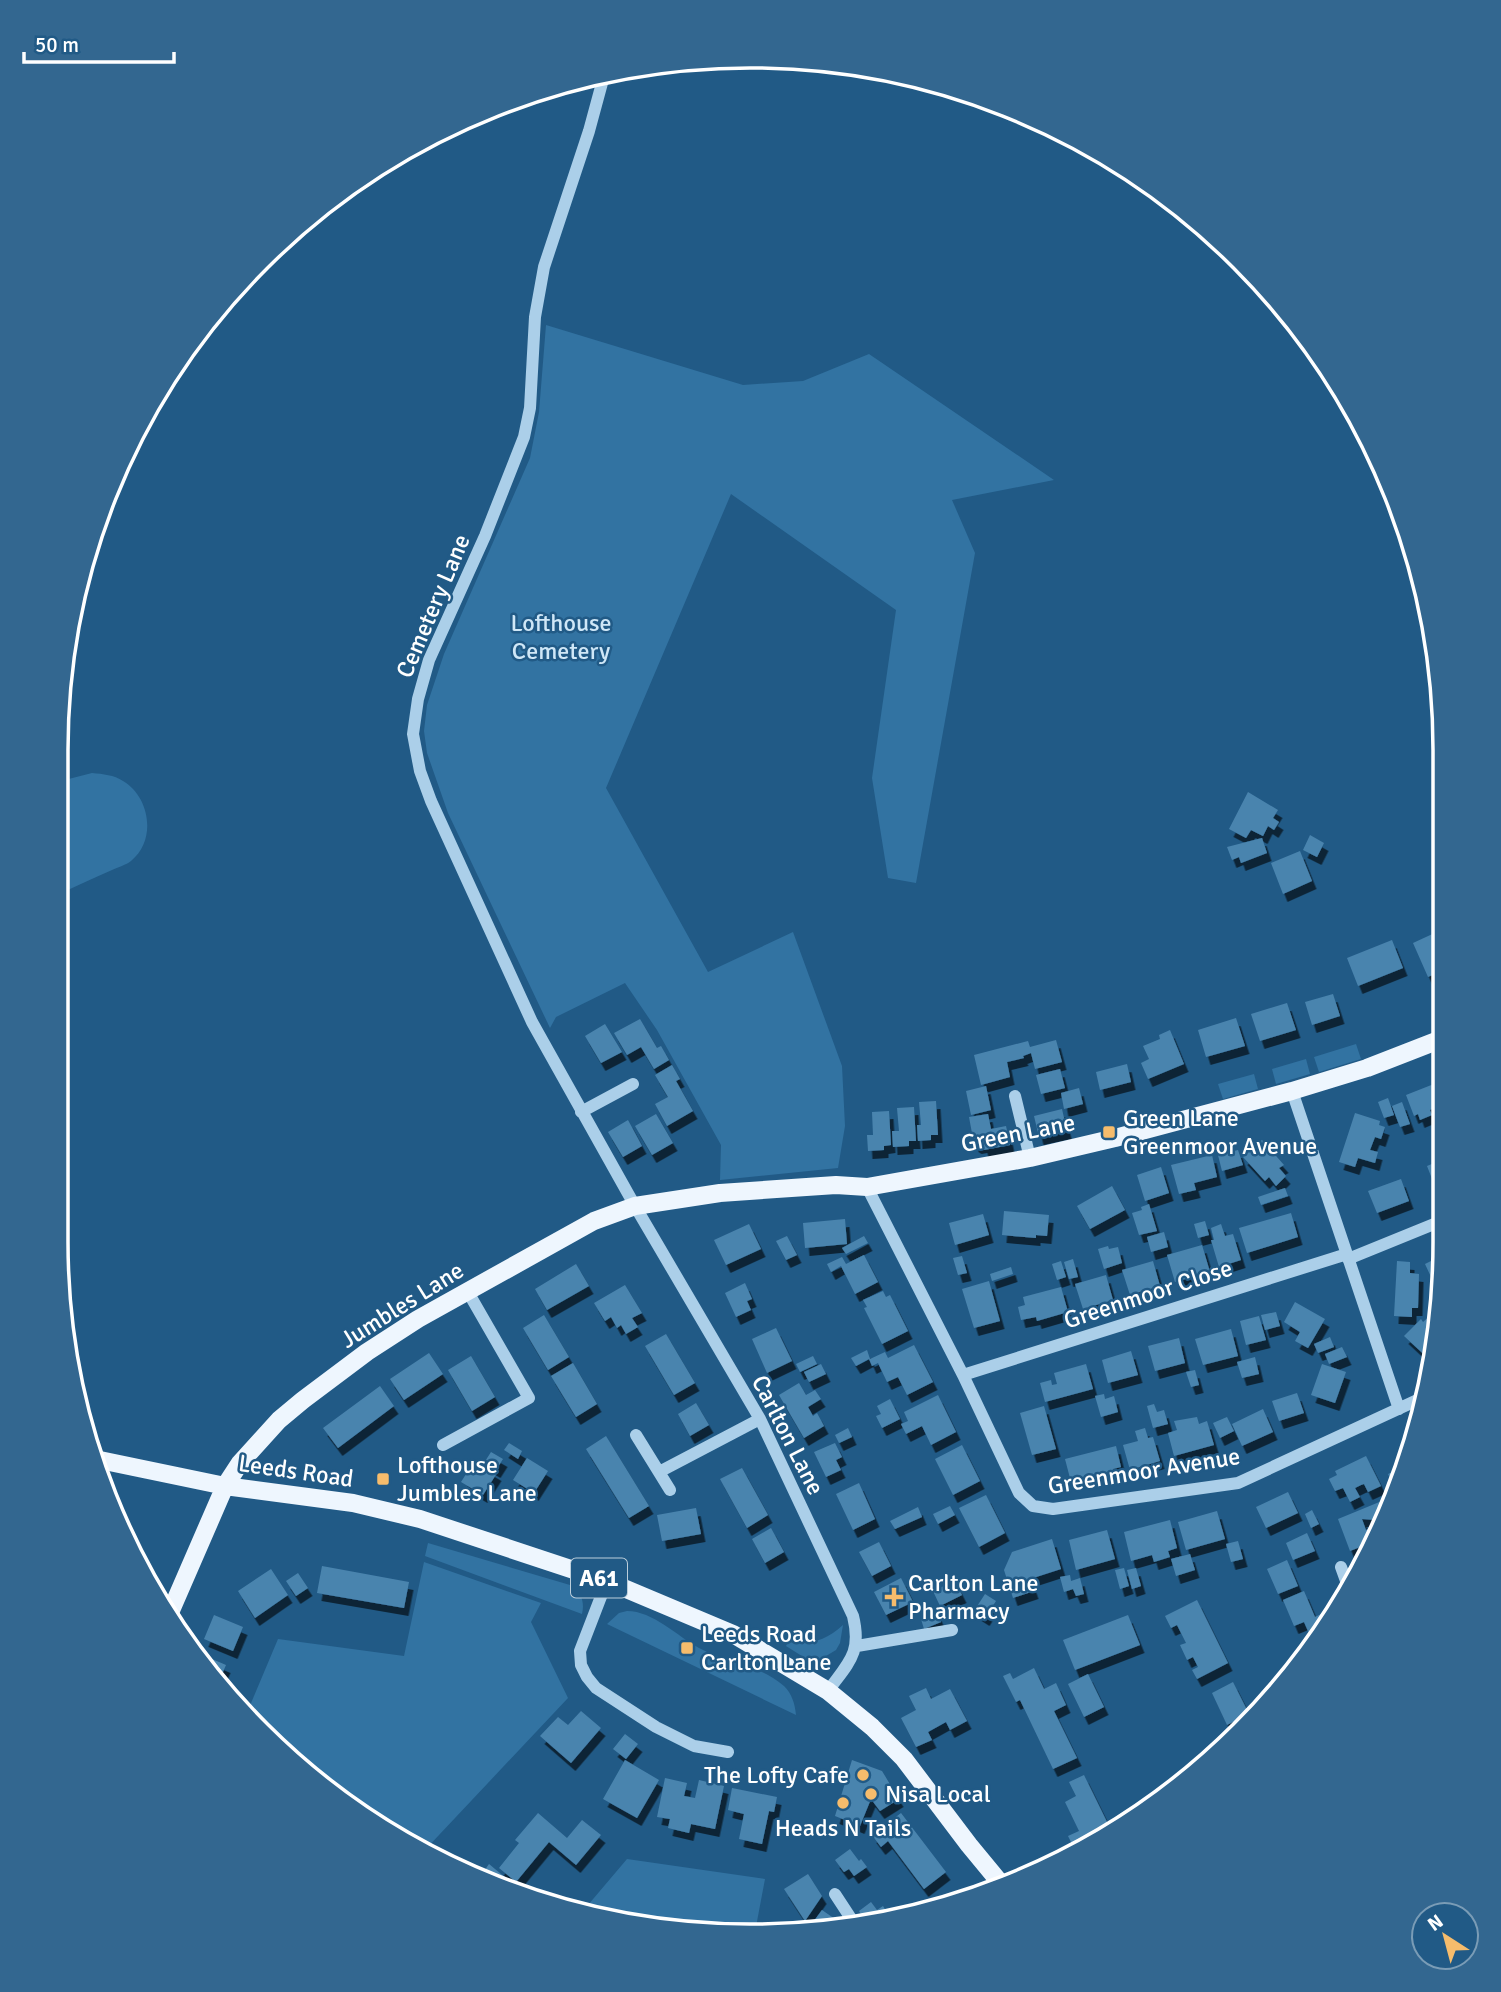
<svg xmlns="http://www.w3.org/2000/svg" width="1501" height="1992" font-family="Signika,sans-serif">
	<defs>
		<filter id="shadow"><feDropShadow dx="4.5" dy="8" stdDeviation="0" flood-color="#0009"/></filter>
	</defs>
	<rect width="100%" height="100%" fill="#215a86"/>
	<path fill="#3273a2" d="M546,325l197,60 60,-4 66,-27 185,126 -102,20 23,53 -59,330 -28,-5 -16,-100 24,-168 -165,-116 -125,294 102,184 85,-40 49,134 3,60 -7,42 -118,12 1,-35 -64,-115 -32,-47 -69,34 -6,11 -102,-215 -21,-60 -3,-22 3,-26 17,-51 86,-196 9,-46z
		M92,773c11,1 22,2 31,8 27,16 34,59 8,80 -5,4 -13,6 -19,9 -19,8 -37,17 -55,25v-113z
		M1356,1044l5,15 -42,13 -5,-15z
		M1306,1059l4,15 -34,10 -4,-15z
		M1254,1074l4,15 -35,10 -5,-15z
		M428,1543l142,42c11,7 15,16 12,29l-157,-58z
		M424,1562l117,41 -10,19 37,76 -145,154c-63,-39 -131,-77 -177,-137l32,-76 126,17z
		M627,1611c26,0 50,25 72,37 29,16 58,15 85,38 8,8 11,18 12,29l-189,-91 12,-11z
		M843,1625l-3,18 -4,7 -15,9 -16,-1 -19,-12 2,-4c23,3 37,-1 55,-17z
		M627,1859l138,20 -10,53 -140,-9 -25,-9 -2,-9z"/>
	<path fill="#4a84ae" filter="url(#shadow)" d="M1248,792l30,18 -5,8 6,4 -5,8 -6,-4 -5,10 -12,-6 -5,8 -17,-9z
		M1310,835l14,8 -7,14 -14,-7z
		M1262,838l5,15 -26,10 -2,-6 -7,3 -5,-13z
		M1300,851l12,30 -29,13 -12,-31z
		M1439,931v41l-11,5 -15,-34z
		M1392,940l11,28 -45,18 -11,-28z
		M1333,994l7,22 -28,9 -7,-23z
		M1287,1003l9,27 -36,11 -9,-27z
		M1236,1018l9,28 -39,11 -8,-27z
		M640,1019l17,29 4,-2 8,14 -15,9 -13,-22 -14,8 -13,-22z
		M605,1024l17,28 -21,11 -16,-27z
		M1170,1030l14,34 -36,15 -7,-16 8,-4 -6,-13 17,-7 -1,-4z
		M1056,1040l6,22 -27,7 -4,-16 -8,3 1,2 -17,4 3,15 -29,8 -7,-30 54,-14 2,6z
		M1127,1064l4,18 -31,8 -4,-18z
		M672,1065l8,14 -4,2 17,30 -26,15 -12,-22 13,-7 -13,-22z
		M1060,1069l5,19 -24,6 -5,-19z
		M1439,1082v31l-5,1 -2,-5 -2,1 2,5 -12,5 -2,-6 -4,2 -8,-21z
		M986,1086l5,24 -20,5 -5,-24z
		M1079,1088l4,16 -19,5 -3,-16z
		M1388,1098l6,17 -10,3 -6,-16z
		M936,1101l2,34h-7v5l-13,1 -1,-16h4l-2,-23z
		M1402,1102l8,22 -10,3 -8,-21z
		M914,1107l2,34h-7v5l-16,1 -1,-16h7l-2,-23z
		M1062,1109l5,22 -28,6 -5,-21z
		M889,1111l2,34 -7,1v4l-16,1 -1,-16h6l-1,-23z
		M1355,1113l25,8 -1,4 6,2 -4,12 -6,-2 -5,13 8,2 -3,11 -17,-5 -3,9 -16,-5z
		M656,1114l17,29 -21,12 -17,-29z
		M988,1114l3,15 15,-3 4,19 -26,5 -1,-5 -6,1 -3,-2 -5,-27z
		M628,1120l14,26 -19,11 -15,-25z
		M1262,1140l22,25 -5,3 7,8 -10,10 -7,-9 -4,4 -22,-24z
		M1238,1150l5,15 -21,6 -4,-16z
		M1212,1155l5,22 -23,6 2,7 -17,4 -8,-29z
		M1439,1161v27l-3,1 -9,-23z
		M1161,1167l8,26 -24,8 -8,-26z
		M1401,1179l8,22 -32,12 -9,-22z
		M1112,1186l13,24 -35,19 -13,-23z
		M1285,1188l3,8 -27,9 -3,-8z
		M1149,1204l8,27 -18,4 -7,-22 10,-3 -1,-3z
		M1004,1211l45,4 -2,21 -11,-1v3l-34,-3z
		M1291,1213l7,24 -51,16 -8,-25z
		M983,1214l6,21 -34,10 -6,-22z
		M845,1219l2,25 -42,4 -2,-25z
		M1205,1221l4,14 -11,3 -4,-14z
		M749,1224l12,25 -35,16 -12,-25z
		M1221,1224l4,12 8,-2 8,26 -22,7 -8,-27h3l-3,-12z
		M1164,1232l4,15 -17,5 -4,-15z
		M787,1236l10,19 -11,5 -10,-19z
		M864,1236l4,7 -22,11 -4,-6z
		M1202,1245l8,27 -35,10 -8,-27z
		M1108,1246l1,3 9,-2 4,16 -18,6 -6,-20z
		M864,1255l14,27 -23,12 -14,-28 -10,6 -4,-8 15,-7 4,7z
		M962,1256l5,17 -9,2 -5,-17z
		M1073,1259l5,18 -9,2 -5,-17z
		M1433,1260l6,16 -7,3 -7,-15z
		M1061,1261l5,16 -9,3 -5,-16z
		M1153,1261l7,25 -30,9 -8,-25z
		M1397,1261l13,1v11l9,1 -1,34h-6v9l-18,-1z
		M576,1264l13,22 -42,24 -12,-21z
		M1011,1267l2,7 -21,7 -2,-7z
		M1106,1275l7,25 -30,9 -8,-25z
		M989,1281l11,40 -26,7 -12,-39z
		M745,1283l7,16 -5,2 4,9 -15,7 -11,-24z
		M625,1285l17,28 -10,5 6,9 -12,7 -5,-9 -4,3 -6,-11 -6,4 -11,-18z
		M1061,1287l7,25 -31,9 -1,-4 -15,3 -3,-13 7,-2 -2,-8z
		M883,1291l3,6 4,-2 18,36 -26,13 -18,-36 3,-1 -4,-7z
		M1295,1302l30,17 -17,29 -13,-7 5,-9 -16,-10z
		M1276,1312l4,14 -15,4 -4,-15z
		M544,1315l25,42 -21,13 -25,-42z
		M1431,1315l8,8 -6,8 5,5 -6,26 -28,-26 17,-17 2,3z
		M1259,1316l7,24 -20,5 -6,-24z
		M776,1328l16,33 -25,12 -15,-34z
		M1231,1329l7,27 -35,9 -8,-26z
		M666,1334l29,49 -21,12 -29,-49z
		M1330,1337l4,10 -16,6 -4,-9z
		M1179,1338l6,25 -30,8 -7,-25z
		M914,1345l19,37 -26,13 -9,-18 -11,5 -9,-19 -6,3 -3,-7 -13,7 -5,-8 16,-8 3,9 15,-7 3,6z
		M1342,1347l5,10 -18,7 -4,-10z
		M1131,1351l7,24 -30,8 -6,-23z
		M429,1353l14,21 -39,26 -14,-21z
		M471,1356l24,41 -23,14 -24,-41z
		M813,1356l4,8 -17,8 -4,-8z
		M1255,1357l4,17 -17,4 -5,-16z
		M573,1363l24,41 -21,13 -25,-41z
		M821,1364l5,10 -17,8 -5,-10z
		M1086,1364l7,25 -48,13 -5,-19 11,-3 1,5 5,-1 -3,-11z
		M1322,1364l24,8 -11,31 -24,-8z
		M1195,1370l4,15 -8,2 -5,-15z
		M799,1383l7,12 9,-5 6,9 -13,8 5,9 4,-3 7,13 -20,12 -25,-43z
		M380,1386l14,20 -56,42 -15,-20z
		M1297,1393l7,20 -25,8 -7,-20z
		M1104,1394l1,5 9,-3 4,16 -17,5 -6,-21z
		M938,1395l18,37 -25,13 -9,-19 -16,8 -5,-10 7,-3 -4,-9z
		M890,1399l10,20 -18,9 -6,-12 5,-2 -4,-8z
		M696,1403l13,22 -19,11 -12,-22z
		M1154,1404l3,8 7,-2 4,14 -15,4 -6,-22z
		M1044,1406l12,43 -24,6 -12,-42z
		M1263,1409l10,23 -31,14 -10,-22z
		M1197,1417l2,7 8,-3 7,24 -40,11 -6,-23 9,-3 -3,-9z
		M1227,1417l7,14 -14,7 -7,-15z
		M848,1428l4,9 -13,6 -4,-8z
		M1145,1428l3,10 5,-1 7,24 -30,9 -7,-25 15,-4 -3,-10z
		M606,1436l43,70 -20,12 -43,-69z
		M509,1443l13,8 -4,8 -14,-9z
		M835,1443l7,14 -6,3 5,10 -15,7 -12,-25z
		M962,1445l18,36 -27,14 -18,-36z
		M1116,1446l5,21 -8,2 1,2 -43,11 -6,-23z
		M491,1452l12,7 -7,11 -12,-7z
		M1366,1456l15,30 -13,6 -4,-8 -3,1 -6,3 5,9 -10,5 -7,-14 -8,3 -6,-12 8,-4 -2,-4z
		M527,1458l21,13 -14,22 -21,-13z
		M475,1460l22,13 -14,22 -22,-13z
		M742,1468l26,47 -21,13 -27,-49z
		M1402,1468l2,5 -8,18 -8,-17z
		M859,1483l16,36 -22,11 -17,-36z
		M1288,1492l10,21 -32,15 -10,-21z
		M986,1495l19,38 -26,14 -20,-39z
		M1394,1496l-9,20 -10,4 -13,-1 4,11 8,-3 3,7 -4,8 -23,9 -12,-32z
		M950,1506l5,9 -17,9 -5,-10z
		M918,1507l4,10 -27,12 -5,-8z
		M696,1508l5,26 -39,7 -5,-26z
		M1312,1510l7,14 -8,4 -6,-14z
		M1217,1511l8,28 -39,11 -8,-28z
		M1170,1520l7,28 -9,3 2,6 -16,5 -2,-7 -21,6 -7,-29z
		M771,1528l13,24 -19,11 -13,-24z
		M1107,1530l8,29 -39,11 -7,-30z
		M1307,1533l8,18 -22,9 -7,-17z
		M1052,1539l9,30 -31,10 4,12 -21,7 -9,-28 8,-18z
		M1238,1541l5,18 -12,3 -5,-18z
		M879,1542l12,24 -19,10 -13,-24z
		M1190,1554l5,16 -19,6 -5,-17z
		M1287,1560l11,26 -20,8 -11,-25z
		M322,1566l87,16 -5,26 -87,-15z
		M1124,1568l5,18 -9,3 -5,-19z
		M1136,1568l5,18 -9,3 -5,-19z
		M271,1569l17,26 -33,23 -17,-27z
		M298,1573l10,15 -12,8 -10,-15z
		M1070,1575l1,6 9,-3 4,16 -8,2 -3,-7 -9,3 -4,-15z
		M901,1578l12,24 -27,13 -12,-23z
		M955,1581l7,14 -22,11 -7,-15z
		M1304,1591l11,26 6,-3 4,10 -9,11 -5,3 -7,-16 -10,4 -11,-26z
		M985,1594l11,7 -11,17 -11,-7z
		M1197,1600l31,63 -31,16 -5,-9 6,-3 -5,-10 -6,3 -7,-15 6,-2 -9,-18 -6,3 -6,-12z
		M937,1613l4,9 -17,7 -3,-10z
		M214,1615l29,12 -10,24 -29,-12z
		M1128,1615l12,30 -65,25 -12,-30z
		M198,1653l28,12 -7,16 -19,-26z
		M1034,1668l10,21 12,-6 10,22 -12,6 23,47 -24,11 -33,-69 -4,2 -13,-26 7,-3 3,6z
		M1088,1674l16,33 -20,10 -16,-33z
		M1233,1682l16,32 -22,11 -15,-32z
		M926,1688l5,11 19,-10 17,32 -17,9 -4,-8 -18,10 4,8 -16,7 -15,-29 15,-8 -7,-14z
		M581,1711l20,17 -30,35 -31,-27 18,-19 10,8z
		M625,1734l13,10 -12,15 -13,-10z
		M1200,1759l2,6 -12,10 -4,-9z
		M625,1760l34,20 -22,38 -34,-19z
		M852,1760l30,11 17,28 -19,12 -9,-12 -11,27 -25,-10z
		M1084,1775l25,51 -37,18 -4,-8 11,-5 -14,-29 11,-6 -7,-14z
		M665,1778l22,5 -3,13 11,2 4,-18 25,6 -9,43 -24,-5 -2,9 -21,-5 2,-9 -13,-2z
		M732,1788l45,9 -3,15 -5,-1 -7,33 -23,-5 5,-25 -16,-4z
		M538,1813l29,25 15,-18 19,15 -25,30 -27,-23 -33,40 -17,-14 20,-25 -4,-3z
		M901,1813l45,59 -22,17 -36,-48 -7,6 -9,-12z
		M850,1849l9,12 2,-2 6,8 -13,9 -5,-7 -5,3 -9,-12z
		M489,1864l24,20 -3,3 -30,-10z
		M808,1874l14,22 -17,25 -21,-32z
		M871,1902l6,8 6,-4 6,10 -24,5 -6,-10z
		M822,1910l13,9 5,7 -21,4 -8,-5z"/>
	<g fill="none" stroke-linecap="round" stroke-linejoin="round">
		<path stroke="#abcfe9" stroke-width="12" d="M605,72l-16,59 -45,136 -9,50 -5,91 -6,29 -39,99 -56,124 -11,39 -5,35 7,37 11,30 101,221 103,184 125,213 93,197c9,37 -4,46 -25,75
			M1292,1091l107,318
			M1015,1096l15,62
			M581,1112l52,-28
			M867,1187l96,188 56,118 14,13 20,3 185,-26 186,-86
			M1348,1259l91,-37
			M963,1375l384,-121
			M636,1435l34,55
			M443,1445l86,-47 -61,-106
			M659,1472l101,-53
			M1341,1567l9,25
			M607,1581l-27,70 1,14 6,12 9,11 60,39 38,19 34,6
			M857,1646l95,-16
			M835,1894l19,29"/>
		<path stroke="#eef6fe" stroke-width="18" d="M95,1459l130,27 128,17 67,16 187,62 126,53 95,57 44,36 32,32 65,86 33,40
			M169,1615l56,-129 15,-23 39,-43 24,-20 64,-48 51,-33 176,-98 41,-15 85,-13 116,-8 31,2 163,-29 85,-20 177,-47 75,-23 72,-28"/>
	</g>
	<g fill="#f6bc6c" stroke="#215a86" stroke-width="2.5">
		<rect x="1102" y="1125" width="14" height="14" rx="3.5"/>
		<rect x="376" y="1472" width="14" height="14" rx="3.5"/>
		<path d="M890.5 1586.5h7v7h7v7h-7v7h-7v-7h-7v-7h7z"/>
		<rect x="680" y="1641" width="14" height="14" rx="3.5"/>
		<circle cx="863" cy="1775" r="7"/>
		<circle cx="871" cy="1794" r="7"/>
		<circle cx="843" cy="1803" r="7"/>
	</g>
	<g text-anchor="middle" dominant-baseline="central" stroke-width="5" stroke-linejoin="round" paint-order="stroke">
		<rect fill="#215a86" stroke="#bccedb" stroke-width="2" x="571" y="1558.5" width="56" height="39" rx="5"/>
		<g font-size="23" font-weight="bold" fill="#fff">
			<text x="599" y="1578">A61</text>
		</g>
		<g font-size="24" fill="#fff" stroke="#215a86">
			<text transform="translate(433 606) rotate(-67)">Cemetery Lane</text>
			<text transform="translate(1018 1133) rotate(-11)">Green Lane</text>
			<text transform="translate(1148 1294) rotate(-18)">Greenmoor Close</text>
			<text transform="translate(402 1305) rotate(-32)">Jumbles Lane</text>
			<text transform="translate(788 1435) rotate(63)">Carlton Lane</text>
			<text transform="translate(296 1471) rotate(8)">Leeds Road</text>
			<text transform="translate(1144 1471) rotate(-9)">Greenmoor Avenue</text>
		</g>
		<g font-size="24" fill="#cfe7f7" stroke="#215a86">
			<text x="561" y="623">Lofthouse<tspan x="561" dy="28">Cemetery</tspan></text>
		</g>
		<g font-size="24" fill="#fff" stroke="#215a86" text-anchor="start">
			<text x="1123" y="1118">Green Lane<tspan x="1123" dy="28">Greenmoor Avenue</tspan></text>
			<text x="397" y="1465">Lofthouse<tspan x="397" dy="28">Jumbles Lane</tspan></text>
			<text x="908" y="1583">Carlton Lane<tspan x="908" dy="28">Pharmacy</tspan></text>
			<text x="701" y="1634">Leeds Road<tspan x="701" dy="28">Carlton Lane</tspan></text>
			<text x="849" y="1775" text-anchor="end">The Lofty Cafe</text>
			<text x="885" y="1794">Nisa Local</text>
			<text x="843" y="1828" text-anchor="middle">Heads N Tails</text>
		</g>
	</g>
	<path d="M0 0H1501V1992H0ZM750 68H751A682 682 0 0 1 1433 750V1242A682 682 0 0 1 751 1924H750A682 682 0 0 1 68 1242V750A682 682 0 0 1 750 68Z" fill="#336790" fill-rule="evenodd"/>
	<path fill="none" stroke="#fff" stroke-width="3.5" d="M750 68H751A682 682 0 0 1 1433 750V1242A682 682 0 0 1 751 1924H750A682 682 0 0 1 68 1242V750A682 682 0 0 1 750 68Z"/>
	<g transform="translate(1445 1936) rotate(324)"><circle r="33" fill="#215a86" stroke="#7a9cb6" stroke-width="2"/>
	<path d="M0-5L12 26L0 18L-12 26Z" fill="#f6bc6c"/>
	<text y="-10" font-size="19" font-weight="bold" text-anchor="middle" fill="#ffffff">N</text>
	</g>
	<path d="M24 52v10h150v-10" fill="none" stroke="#ffffff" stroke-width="3.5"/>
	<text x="35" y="52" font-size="21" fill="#ffffff" stroke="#215a86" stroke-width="5" paint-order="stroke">50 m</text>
</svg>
